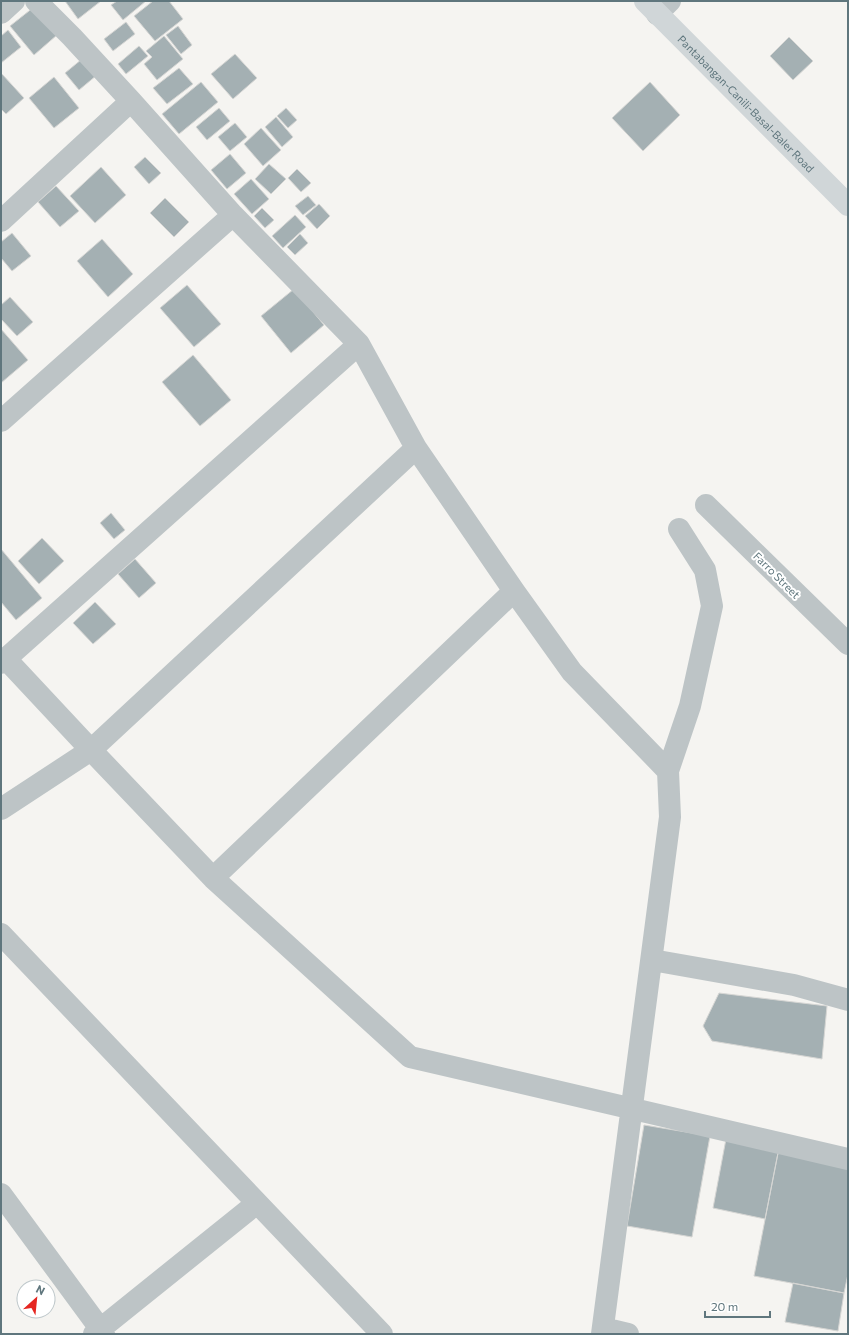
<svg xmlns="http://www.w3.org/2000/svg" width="849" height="1335" font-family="Commissioner,sans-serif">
	<rect width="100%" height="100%" fill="#f5f4f1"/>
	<path fill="#a4b0b3" stroke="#d6d6d4" d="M65,1h36l-23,18z
		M117,1h29l-23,19 -12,-15z
		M153,1h16l14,18 -28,22 -21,-25z
		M34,7l23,28 -23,20 -24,-29z
		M126,22l9,12 -22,17 -9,-12z
		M178,26l14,19 -11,9 -15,-19z
		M8,30l13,17 -20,16v-27z
		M164,36l19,23 -26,21 -13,-16 8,-7 -6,-6z
		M789,37l24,24 -20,19 -23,-24z
		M139,46l9,10 -22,18 -8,-10z
		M235,54l22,24 -24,21 -22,-25z
		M82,59l15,16 -18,15 -14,-17z
		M179,68l14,16 -26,20 -14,-16z
		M1,74h1l22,24 -18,16 -5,-5z
		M54,77l25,31 -25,20 -25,-30z
		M201,82l17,20 -39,32 -17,-20z
		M650,82l30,33 -37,36 -31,-33z
		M219,108l11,13 -23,19 -11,-13z
		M286,108l11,12 -9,8 -11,-12z
		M276,117l17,20 -11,10 -17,-20z
		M235,123l12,14 -17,14 -12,-14z
		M261,128l20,22 -18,16 -19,-22z
		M230,154l16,19 -19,16 -16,-19z
		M145,157l16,16 -12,11 -15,-17z
		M269,164l17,15 -15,15 -16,-15z
		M101,167l25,28 -31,28 -25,-27z
		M297,169l14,14 -10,9 -13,-14z
		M251,179l18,20 -17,15 -18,-20z
		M56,186l23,25 -19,16 -22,-25z
		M308,196l8,9 -13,10 -8,-9z
		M165,198l24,24 -15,15 -24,-24z
		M319,204l11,12 -13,13 -12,-13z
		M262,208l12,12 -9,8 -11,-12z
		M295,215l11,12 -23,21 -11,-12z
		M12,233l19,23 -19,15 -11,-13v-16z
		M300,234l8,9 -13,12 -8,-8z
		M102,239l31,35 -25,23 -31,-36z
		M187,285l34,39 -27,23 -34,-39z
		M294,289l30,36 -33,28 -30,-37z
		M10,297l23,25 -16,14 -16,-17v-14z
		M1,329l27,31 -27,23z
		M193,355l38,45 -31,26 -38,-44z
		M111,513l14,17 -11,9 -14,-16z
		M42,538l22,23 -25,23 -21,-23z
		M1,549l41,49 -26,22 -15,-18z
		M135,559l21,24 -17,15 -21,-24z
		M95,602l21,22 -23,20 -20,-21z
		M719,993l108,13 -5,53 -110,-18 -9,-15z
		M644,1125l66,11 -18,101 -65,-11z
		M726,1139l53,9 -14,71 -52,-11z
		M779,1148l69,14v112l-4,19 -90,-17z
		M793,1283l51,10 -6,38 -53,-9z"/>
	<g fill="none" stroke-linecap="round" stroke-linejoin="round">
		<path stroke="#bdc4c6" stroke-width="22" d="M36,1l36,36 59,64 102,114 126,129 57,104 98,143 58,81 96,99 2,46 -68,517
			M1,13l13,-12
			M657,14l13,-13
			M1,221l130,-120
			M1,421l232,-206
			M706,505l142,139
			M6,659l85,91 122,128 197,179 438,102
			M1,663l358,-319
			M668,771l22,-65 22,-100 -7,-36 -26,-41
			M1,809l90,-59 325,-302
			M213,878l301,-287
			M1,934l381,400
			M652,960l142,25 54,15
			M1,1194l103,140
			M603,1328l25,6
			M94,1334l163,-131"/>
		<path stroke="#d0d6d8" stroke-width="22" id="s1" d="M645,1l203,204"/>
	</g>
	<g text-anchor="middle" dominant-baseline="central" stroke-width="4" stroke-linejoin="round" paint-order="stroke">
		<g font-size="11" fill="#5f767d" stroke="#fff">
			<text stroke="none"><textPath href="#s1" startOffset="144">Pantabangan-Canili-Basal-Baler Road</textPath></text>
			<text transform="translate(777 575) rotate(45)">Farro Street</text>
		</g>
	</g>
	<rect width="849" height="1335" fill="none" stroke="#5f767d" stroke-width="4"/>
	<g transform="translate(36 1299) rotate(27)"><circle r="19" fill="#ffffff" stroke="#bfc8cb"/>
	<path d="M0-3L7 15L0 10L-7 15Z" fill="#e52621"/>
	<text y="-6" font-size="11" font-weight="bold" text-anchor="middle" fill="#5f767d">N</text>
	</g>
	<path d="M705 1311v6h65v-6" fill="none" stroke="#5f767d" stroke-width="2"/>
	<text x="711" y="1311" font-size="12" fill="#5f767d" stroke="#ffffff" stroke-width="3" paint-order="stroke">20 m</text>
</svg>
